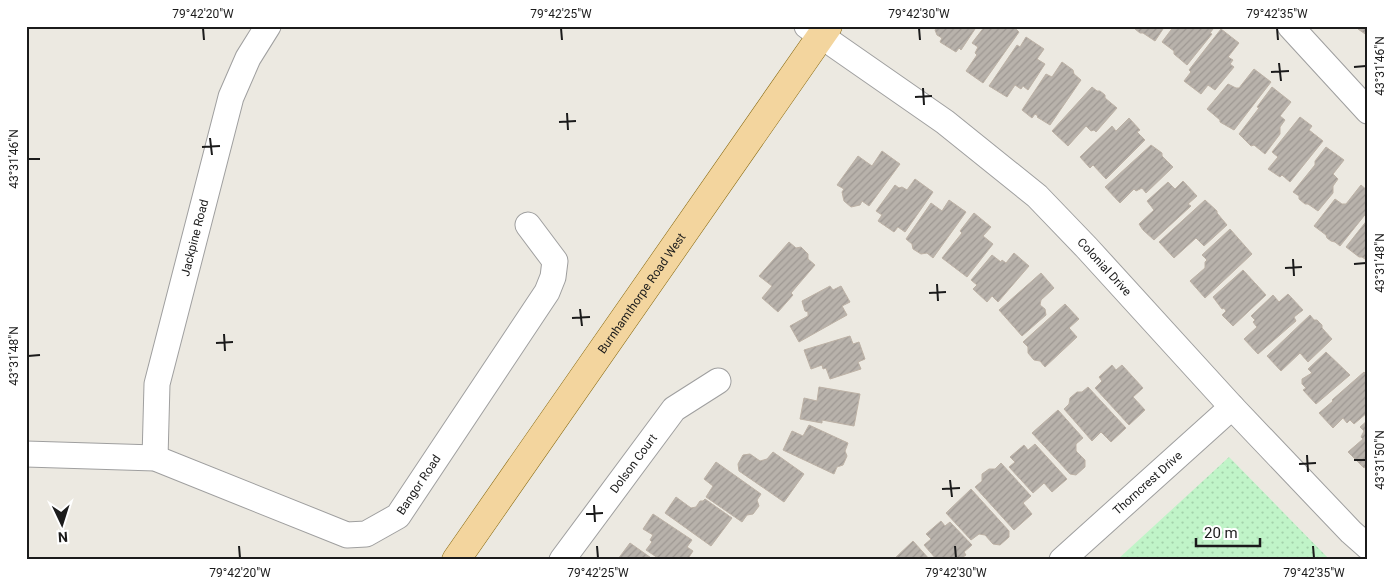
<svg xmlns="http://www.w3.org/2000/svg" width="1394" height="586" font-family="Roboto,sans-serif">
	<defs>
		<pattern id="park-dots" width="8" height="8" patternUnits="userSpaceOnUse" patternTransform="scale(1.25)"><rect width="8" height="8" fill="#c0f4c8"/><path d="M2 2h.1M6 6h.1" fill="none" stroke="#a4d1ab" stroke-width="1.8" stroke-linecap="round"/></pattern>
		<pattern id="building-hatch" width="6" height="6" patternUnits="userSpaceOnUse" patternTransform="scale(1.25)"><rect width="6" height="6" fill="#b8b2ab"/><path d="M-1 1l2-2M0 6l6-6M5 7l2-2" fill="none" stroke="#9e9893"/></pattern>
	</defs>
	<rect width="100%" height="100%" fill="#ece9e1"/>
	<path fill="url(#park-dots)" d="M1229,457l101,103h-213z"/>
	<path fill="url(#building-hatch)" stroke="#bcb1a5" d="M938,26h39l-16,24 -2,-2 -3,4 -16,-10 2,-4 -5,-3 -2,-5z
		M985,26h28l6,6 -36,51 -17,-12 11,-16 -2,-2 3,-6 -6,-4z
		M1165,26l-10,15 -12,-8h-3l-5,-4 -1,-3z
		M1174,26h36l3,3 -3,4 2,1 -25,31 -13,-11v-3l-12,-9z
		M1360,26h8v10l-10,-7z
		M1221,29l18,14 -11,14 5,3 -3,4 4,3 -19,23 -7,-5 -7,9 -17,-13 7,-9 -2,-2z
		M1026,37l18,12 -7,10 8,5 -17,26 -5,-4 -2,3 -6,-4 -8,12 -18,-11 28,-41 3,2z
		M1062,62l11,8 1,4 7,6 -31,45 -13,-8 1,-1 -3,-2 -3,4 -10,-8 24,-36 6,3z
		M1254,69l17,13 -37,48 -14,-8v-2l-13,-11 21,-25 8,4h3z
		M1092,87l5,4h3l5,4v3l12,10 -21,24 -2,-2 -3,1 -5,-5 -18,20 -16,-15z
		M1272,87l19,15 -11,14 5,4 -5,7v7l-15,20 -11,-9 -3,1 -12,-12 20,-26 -2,-1z
		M1300,117l12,9 -3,4 14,11 -33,41 -8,-7 -2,2 -12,-8 10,-12 -6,-5z
		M1129,118l11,12 -3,2 8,8 -39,39 -13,-14 -3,3 -10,-11 32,-31 4,5z
		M1151,145l11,8v3l11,11 -27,26 -4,-5 -6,3 -2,-2 -14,14 -15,-16z
		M1326,147l18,13 -11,14 5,5 -5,7v7l-15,18 -10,-7h-3l-6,-5v-3l-6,-4 22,-27v-4z
		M882,151l18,13 -31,42 -7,-5 -2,4 -9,2 -7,-6 -2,-9 2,-3 -7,-4 21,-29 14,10z
		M915,179l18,13 -28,40 -7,-5 -4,5 -16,-11 4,-6 -6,-4 19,-26 4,3 3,-1 5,3z
		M1183,181l14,15 -9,8 3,2 -37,34 -11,-10 -4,-6 15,-14 -7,-9 21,-19 7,7z
		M1361,185l7,6v20l-28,35 -5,-4 -4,-1 -4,-3 -1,-3 -12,-9 21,-27 7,5h4z
		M949,200l17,12 -33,46 -6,-5 -6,1 -8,-5 -1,-5 -6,-5 25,-36 11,8z
		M1205,200l12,11v2l10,12 -23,21 -8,-8 -22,20 -15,-16z
		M974,213l17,14 -8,9 10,8 -26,33 -25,-19 20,-25 -2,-2z
		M1368,219v42l-6,-4h-3l-13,-10z
		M1230,229l22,25 -47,44 -15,-17 15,-13v-6l2,-2 -5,-5z
		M789,242l7,6 5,-1 7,7v5l7,6 -24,28 2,2 -15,17 -16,-14 10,-12 -13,-10z
		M1014,253l15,13 -31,36 -6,-6 -5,6 -14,-13 4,-4 -6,-5 21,-25 9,7 1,-2 4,3z
		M1243,270l23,25 -33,31 -11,-11 4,-4 -2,-3 -2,1 -9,-12z
		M1041,273l13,15 -13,12 -1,5 5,4 1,6 -24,21 -23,-26z
		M830,286l3,4 8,-4 9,16 -8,4 5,9 -48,27 -9,-16 18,-10v-4l-3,-1 -3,-10z
		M1288,294l15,16 -9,7 2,4 -38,33 -14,-15 13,-12 -4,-5 2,-2 -4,-4 22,-21 6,7z
		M1065,304l14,15 -10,9 8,9 -32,30 -5,-6 -6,-1 -6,-7v-6l-5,-5z
		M1310,315l4,5h3l5,5v3l10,11 -24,23 -8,-9 -19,18 -14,-15z
		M850,336l3,8 6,-2 6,17 -7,3 3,7 -31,10 -4,-11 -3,1 -1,-4 -11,4 -7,-19z
		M1326,352l24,23 -34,29 -13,-14 3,-2 -4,-4v-5l10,-6 -4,-4z
		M1112,365l4,5 6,-5 21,23 -10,9 12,13 -16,15 -34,-37 7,-7 -3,-4z
		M1364,372l4,4v36l-14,12 -4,-4 -3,3 -4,-5 -10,10 -14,-15 14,-12 -1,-1z
		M819,387l41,7 -6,32 -32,-6v3l-22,-4 4,-21 13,3z
		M1088,387l38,41 -15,14 -10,-10 -9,9 -28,-32 5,-5 1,-6 7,-6h5z
		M1058,410l25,28 -7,6v7l9,9v7l-9,8 -6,-1 -38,-41z
		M1368,420v45l-4,3 -16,-16 15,-13 -2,-2 3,-6 -4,-4z
		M809,425l39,18 -3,8 2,5 -4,9 -6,2 -3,7 -51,-24 9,-19 11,5z
		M1035,444l32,35 -15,13 -8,-9 -11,10 -24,-26 6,-5 -5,-5 14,-12 4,5z
		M773,452l31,22 -20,28 -45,-31 -1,-7 5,-9 7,-1 10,7 7,-2z
		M716,462l45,32 -4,6 2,6 -6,8 -6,1 -5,7 -36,-25 7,-11 -9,-7z
		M1001,463l30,33 -8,7 9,11 -18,16 -39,-43 7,-6v-7l7,-5h6z
		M971,489l38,42v6l-9,8 -7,-1 -8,-9 -6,-1 -8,6 -25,-27z
		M676,497l15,11 5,-1 4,-6h3l2,-2 27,19 -21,28 -46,-33z
		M653,514l39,26 -5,7 6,4 -6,9h-26l-15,-10 6,-8 -2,-2 3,-5 -10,-6z
		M941,521l4,5 5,-4 22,23 -8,7 2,3 -3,2 3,3h-29l-13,-15 7,-6 -5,-5z
		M913,541l17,19h-37z
		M630,543l24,17 -36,-1z"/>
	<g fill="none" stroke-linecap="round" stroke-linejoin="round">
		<g stroke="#9f9f9f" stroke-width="27">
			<g id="minor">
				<path id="s1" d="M807,26l138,96 92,74 50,52 145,159 119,125 17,15"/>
				<path d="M1290,26l78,85"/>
				<path id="s2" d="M26,454l129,4 192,77 19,-1 32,-18 149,-224 6,-15 2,-16 -27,-36"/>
				<path id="s3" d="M155,458l2,-74 74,-287 17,-39 20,-32"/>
				<path id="s4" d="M562,560l112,-151 44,-28"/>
				<path id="s5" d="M1062,560l170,-153"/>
			</g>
		</g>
		<g stroke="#86670c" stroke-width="29">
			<g id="major">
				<path id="s6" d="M456,560l372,-534"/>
			</g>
		</g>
		<use href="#minor" stroke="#fff" stroke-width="25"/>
		<use href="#major" stroke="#f3d59e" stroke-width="28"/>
	</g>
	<path fill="none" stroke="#1b1b1b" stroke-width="2" d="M203,28l1,12M561,28l1,12M919,28l1,12M1277,28l1,12M1279,63l2,18M1354,67l12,-1M1271,72l18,-1M923,88l1,17M915,97l17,-1M567,113l1,17M559,122l17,-1M210,138l2,17M202,147l18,-1M28,159h12M1293,259l1,17M1354,264l12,-1M1285,268l17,-1M937,284l1,17M929,293l17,-1M580,309l2,17M572,318l18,-1M224,334l1,17M216,343l17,-1M28,356l12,-1M1307,455l1,17M1354,460h12M1299,464l17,-1M950,480l2,17M942,489l18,-1M594,505l1,17M586,514l17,-1M239,546l1,12M597,546l1,12M955,546l1,12M1313,546l1,12"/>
	<g text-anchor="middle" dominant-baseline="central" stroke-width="4" stroke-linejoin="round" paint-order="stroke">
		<g font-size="12" fill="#1b1b1b" stroke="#fff">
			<text stroke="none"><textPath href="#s3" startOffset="225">Jackpine Road</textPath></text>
			<text stroke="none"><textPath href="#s1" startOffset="384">Colonial Drive</textPath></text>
			<text stroke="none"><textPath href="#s6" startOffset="325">Burnhamthorpe Road West</textPath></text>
			<text stroke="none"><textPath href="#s4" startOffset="120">Dolson Court</textPath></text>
			<text stroke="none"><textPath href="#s5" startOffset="115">Thorncrest Drive</textPath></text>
			<text stroke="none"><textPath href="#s2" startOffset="429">Bangor Road</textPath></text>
		</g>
	</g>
	<rect width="1394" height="586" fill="none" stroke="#ffffff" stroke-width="55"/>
	<g transform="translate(62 524) rotate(176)" stroke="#ffffff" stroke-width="4" paint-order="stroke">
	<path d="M0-4L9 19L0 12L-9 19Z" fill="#1b1b1b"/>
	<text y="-8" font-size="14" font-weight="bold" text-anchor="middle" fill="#1b1b1b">N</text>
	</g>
	<path d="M1196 538v8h64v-8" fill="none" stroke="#1b1b1b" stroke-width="2.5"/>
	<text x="1204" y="538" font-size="15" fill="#1b1b1b" stroke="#ffffff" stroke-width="4" paint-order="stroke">20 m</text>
	<rect x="28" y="28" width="1338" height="530" fill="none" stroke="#1b1b1b" stroke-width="2"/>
	<g font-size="12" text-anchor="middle" fill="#1b1b1b">
		<text x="203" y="18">79°42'20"W</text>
		<text x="561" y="18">79°42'25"W</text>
		<text x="919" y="18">79°42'30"W</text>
		<text x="1277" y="18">79°42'35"W</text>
		<text transform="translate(1380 66) rotate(-90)" y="4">43°31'46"N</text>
		<text transform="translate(14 159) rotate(-90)" y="4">43°31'46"N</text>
		<text transform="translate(1380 263) rotate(-90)" y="4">43°31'48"N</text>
		<text transform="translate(14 356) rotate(-90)" y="4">43°31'48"N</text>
		<text transform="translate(1380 460) rotate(-90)" y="4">43°31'50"N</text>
		<text x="240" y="577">79°42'20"W</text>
		<text x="598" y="577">79°42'25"W</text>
		<text x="956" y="577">79°42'30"W</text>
		<text x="1314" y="577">79°42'35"W</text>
	</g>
</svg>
